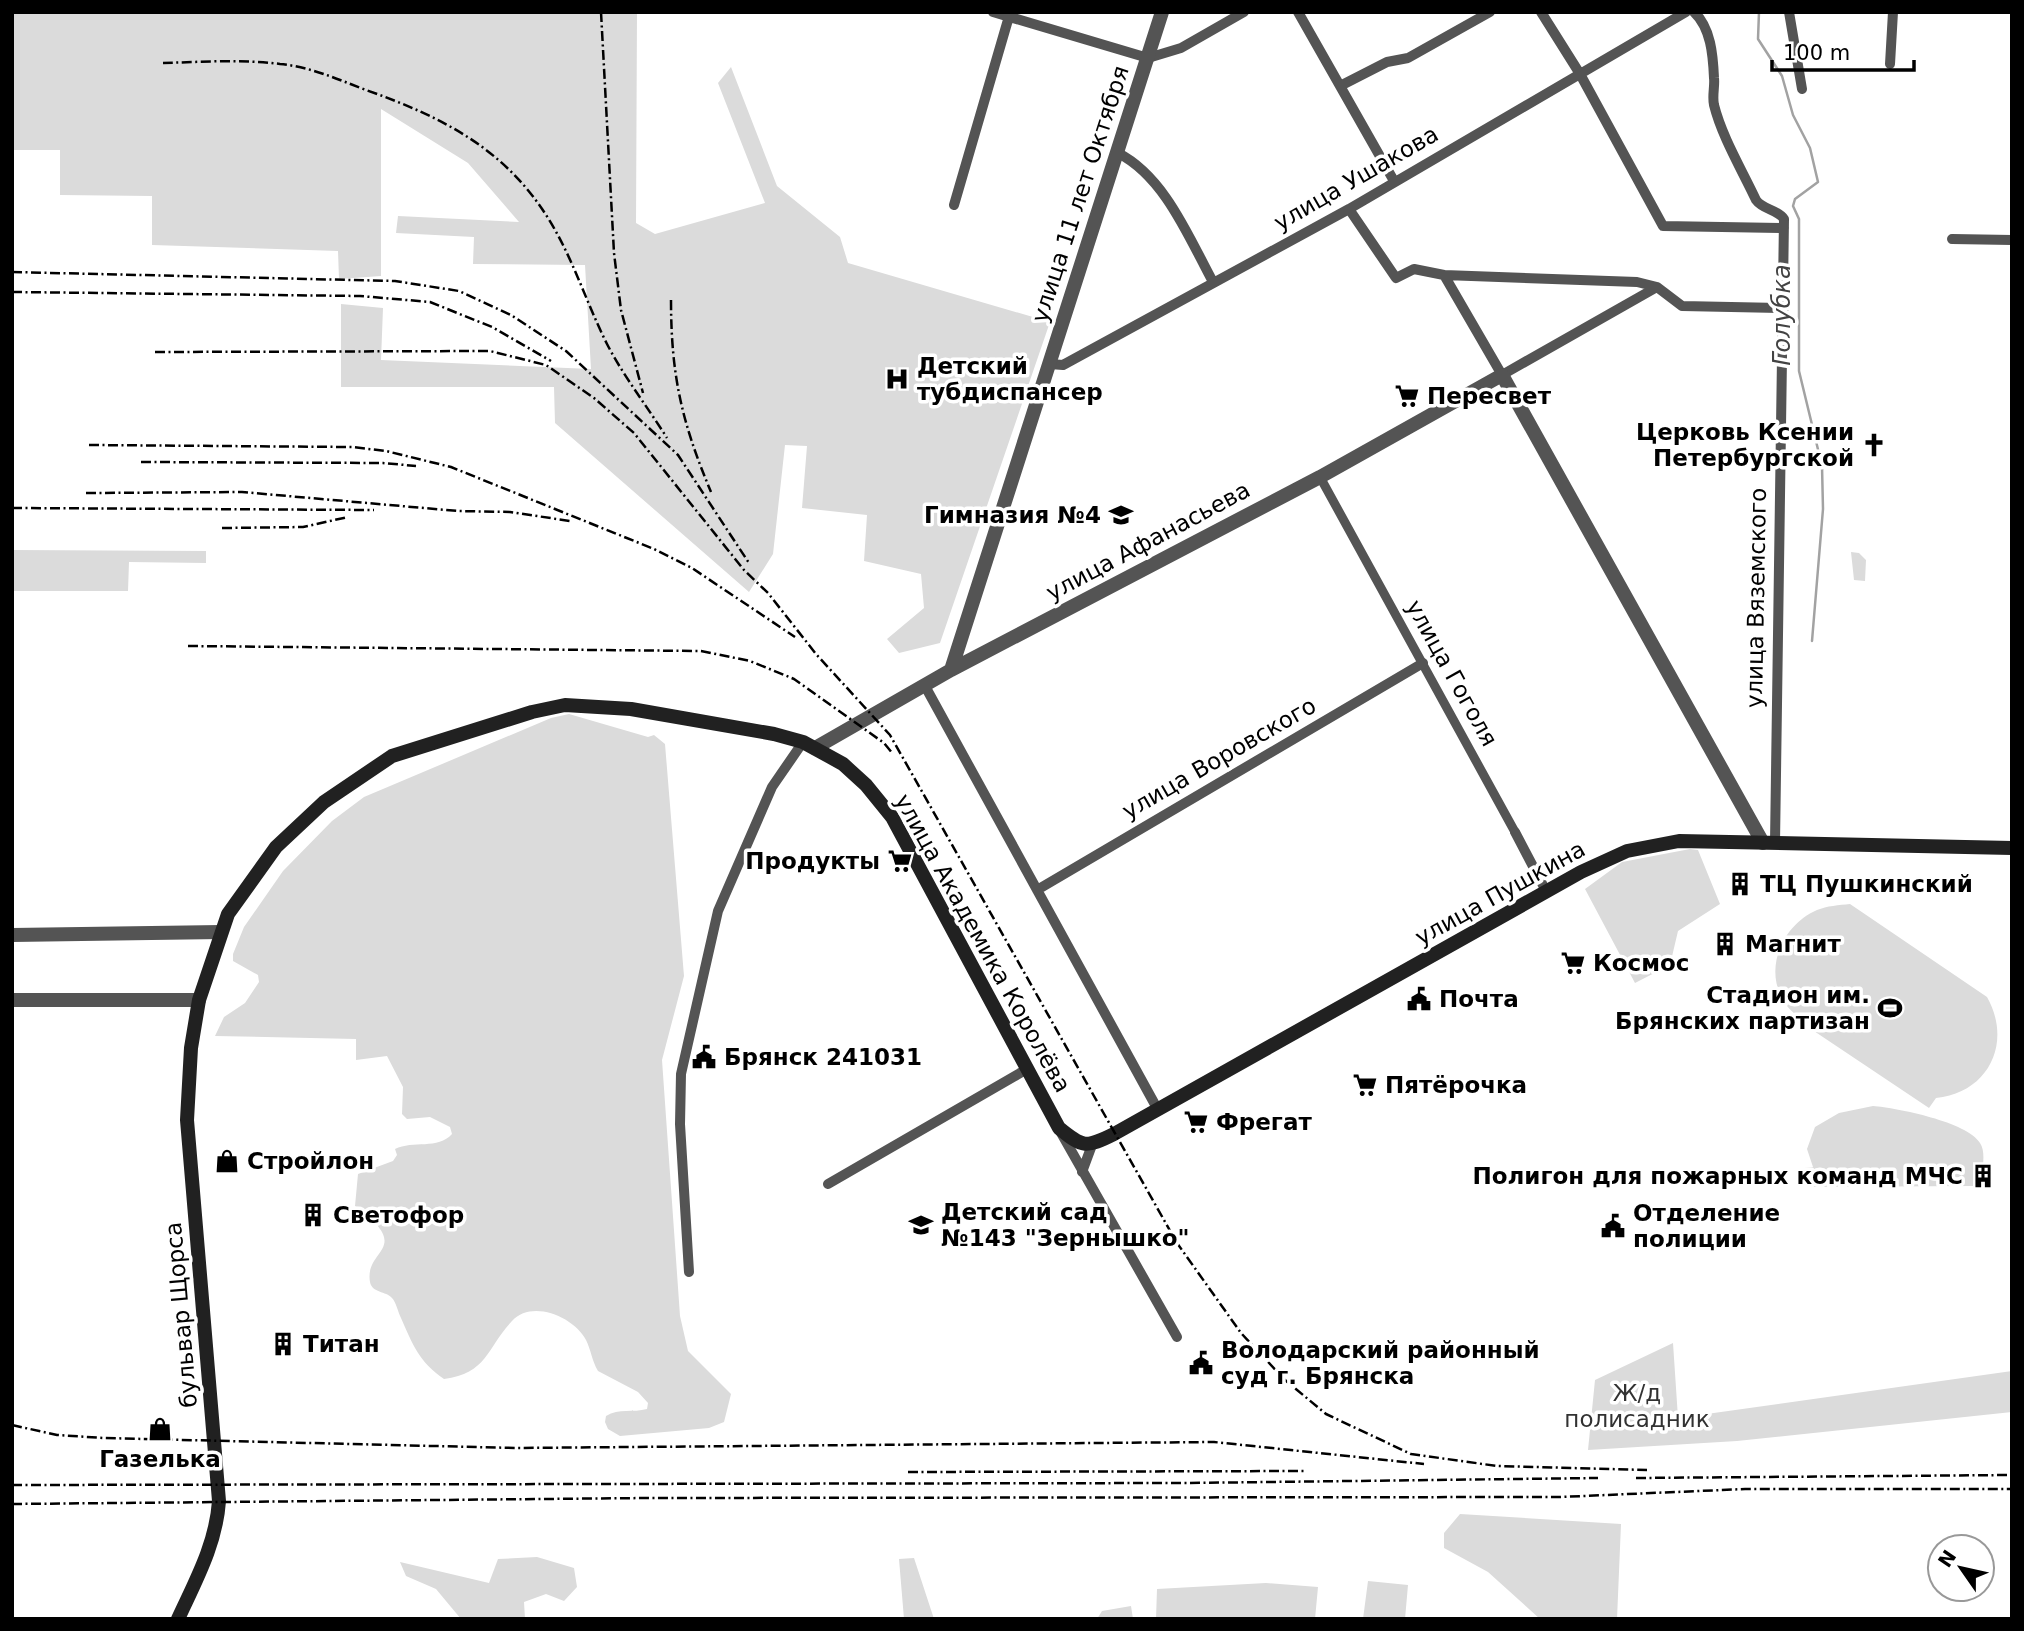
<svg xmlns="http://www.w3.org/2000/svg" width="2024" height="1631" font-family="'DejaVu Sans',sans-serif">
	<rect width="100%" height="100%" fill="#fff"/>
	<path fill="#dbdbdb" d="M12,12h625l-1,211 19,11 110,-31 -47,-120 13,-16 46,119 63,51 8,26 202,59 -110,321 -41,10 -12,-14 37,-31 -3,-34 -57,-13 3,-46 -65,-7 5,-62 -22,-1 -12,109 -24,38 -194,-169 -1,-36h-213v-83l42,4 -2,52 210,9 -6,-104 -112,-1 1,-27 -78,-4 2,-17 121,6 -51,-59 -87,-54v167l-42,3 -1,-28 -186,-6v-49l-92,-1v-45h-48z
		M12,550l194,1v12l-77,-1 -1,29h-116z
		M1851,552l8,1 7,7 -1,21 -11,-1z
		M569,714l79,23 6,-2 11,9 19,232 -22,84 18,256 8,35 43,43 -7,28 -15,6 -89,8 -12,-7 -3,-7 1,-6c13,-8 27,-3 41,-7l1,-6 -10,-11 -40,-21c-6,-10 -7,-21 -12,-31 -12,-23 -54,-41 -74,-19 -25,26 -24,52 -68,58 -25,-17 -31,-34 -43,-61 -3,-6 -5,-16 -9,-20 -6,-7 -20,-5 -22,-16 -6,-34 45,-32 -15,-76l3,-32 35,-13 4,-6 -2,-6c18,-9 43,1 57,-15l-2,-7 -20,-10 -23,2 -5,-5 1,-27 -16,-31 -31,4v-21l-141,-3 9,-19 21,-14 14,-21 -1,-7 -25,-14v-7l11,-27 39,-56 49,-50 32,-24 187,-79z
		M1690,849l8,1 22,54 -42,27 -8,34 -35,18 -50,-94 37,-27z
		M1850,904l137,93c26,46 1,96 -51,101l-7,10 -136,-91 2,-3c-36,-31 -19,-86 22,-104 10,-4 22,-5 33,-6z
		M1873,1106c24,2 95,16 107,37 5,7 3,18 3,27l-10,1v15l-167,1 -1,-19 8,-1 -6,-18 8,-22 24,-14z
		M1673,1343l5,75 334,-47v41l-275,29 -149,9 7,-70z
		M1460,1514l161,10 -4,95h-77l-52,-47 -44,-24v-15z
		M537,1557l37,11 3,19 -13,14 -18,-7 -22,8 1,17h-64l-25,-30 -30,-13 -6,-14 89,21 9,-24z
		M914,1558l20,61h-30l-5,-60z
		M1368,1581l40,4 -3,34h-42z
		M1266,1583l52,4 -3,32h-159l1,-30z
		M1131,1606l2,13h-36l5,-8z"/>
	<g fill="none" stroke-linecap="round" stroke-linejoin="round">
		<path stroke="#a2a2a2" stroke-width="2.5" d="M1759,12l-1,27 24,37 11,39 17,33 8,34 -23,17 -2,7 6,13v152l23,95 1,43 -11,132"/>
		<path stroke="#545454" stroke-width="9" d="M1320,477l195,355"/>
		<path stroke="#545454" stroke-width="10" d="M993,12l155,46 33,-10 63,-36
			M1298,12l96,169
			M1541,12l39,62 83,152 121,2
			M1694,12c17,16 19,43 20,66 1,8 -2,18 0,27 8,32 28,65 42,95 7,10 21,9 28,19l-9,624
			M1789,12l13,77
			M1890,64l3,-52
			M1340,86l47,-24 21,-4 82,-46
			M1118,153c47,24 71,85 95,129
			M954,205l56,-192
			M1349,209l47,69 18,-9 30,6
			M1952,239l60,1
			M1657,287l-20,-5 -193,-7 58,100 155,-88 25,19 102,2
			M1050,364l13,1 286,-156 337,-197
			M925,686l233,424
			M1515,832l31,59
			M1037,890l386,-227
			M1060,1131l117,206
			M1082,1172l10,-27
			M828,1184l199,-115
			M689,1272l-9,-148 1,-50 37,-163 54,-124 31,-45"/>
		<path stroke="#545454" stroke-width="14" d="M951,670l211,-658
			M815,748l136,-78 369,-193 182,-102 261,468
			M12,935l209,-3
			M12,1000h187"/>
		<path stroke="#212121" stroke-width="14" d="M178,1619c18,-39 38,-75 41,-118l-32,-381 4,-72 8,-48 29,-86 48,-67 48,-45 68,-46 140,-44 33,-7 66,4 143,25 29,8 40,22 23,21 26,32 167,311c24,20 27,20 55,6l467,-262 46,-21 52,-10 333,7"/>
		<path stroke="#000" stroke-width="2.5" stroke-dasharray="10 3.5 2 3.5" stroke-linecap="butt" d="M601,12l13,241 7,57 22,83
			M163,63c38,-1 79,-4 117,1 31,3 57,15 86,26 76,27 138,58 182,128 25,40 38,84 59,126 17,33 40,62 60,94
			M12,272l383,9 64,10 52,24 55,36 112,104 71,108
			M12,292l348,4 70,6 62,25 59,34
			M671,300c0,76 11,123 40,192
			M155,352l335,-1 56,14 48,33 40,35 110,137 24,23 48,61 74,81 287,508 64,90 44,47 41,34 85,40 86,12 150,4
			M89,445l263,2 34,4 65,16 203,82 38,19 103,69
			M141,462l242,1 33,3
			M86,493l156,-1 216,19 52,1 60,9
			M12,508l362,2
			M222,528l81,-1 45,-10
			M188,646l513,5 49,10 44,18 90,64 9,11
			M12,1425l45,10 47,3 412,10 698,-6 210,22
			M908,1472l399,-1
			M1636,1478l376,-3
			M12,1485l1175,-2 411,-5
			M12,1504l636,-6 912,-1 185,-8h267"/>
	</g>
	<defs>
		<g id="hospital-bare" transform="scale(1.89)"><path d="M-5-5h3v3.5h4V-5h3V5h-3V1.5h-4V5h-3Z" fill="#000" stroke="#fff" stroke-width="2.5" paint-order="stroke"/></g>
		<g id="supermarket-bare" transform="scale(1.89)"><path d="M-6-5.5h2.5l.6 2H6L4.5 2H-2.5L-4.4-4H-6ZM-1.5 3.2a1.3 1.3 0 1 0 .1 0ZM3 3.2a1.3 1.3 0 1 0 .1 0Z" fill="#000" stroke="#fff" stroke-width="2.5" paint-order="stroke"/></g>
		<g id="church-bare" transform="scale(1.89)"><path d="M-1.2-6h2.4v3.5h3.3v2.4h-3.3V6h-2.4V-.1h-3.3v-2.4h3.3Z" fill="#000" stroke="#fff" stroke-width="2.5" paint-order="stroke"/></g>
		<g id="school-bare" transform="scale(1.89)"><path d="M0-5L7-2L0 1L-7-2ZM-4 1L0 2.5L4 1V4Q0 6-4 4Z" fill="#000" stroke="#fff" stroke-width="2.5" paint-order="stroke"/></g>
		<g id="building-bare" transform="scale(1.89)"><path d="M-4-6H4V6H1V3H-1V6H-4ZM-2.5-4.3h1.7v1.8h-1.7ZM.8-4.3h1.7v1.8H.8ZM-2.5-1h1.7V.8h-1.7ZM.8-1h1.7V.8H.8Z" fill="#000" stroke="#fff" stroke-width="2.5" paint-order="stroke"/></g>
		<g id="civic-bare" transform="scale(1.89)"><path d="M-.6-6.5H3V-4.5H.6V-3L4-1V1h2V6H-6V1h2V-1L-.6-3ZM-1.2 2.5V6h2.4V2.5Z" fill="#000" stroke="#fff" stroke-width="2.5" paint-order="stroke"/></g>
		<g id="stadium-bare" transform="scale(1.89)"><path d="M0-5a6.5 5 0 1 0 0 10a6.5 5 0 1 0 0-10ZM-3.5-1.8h7v3.6h-7Z" fill="#000" stroke="#fff" stroke-width="2.5" paint-order="stroke"/></g>
		<g id="shop-bare" transform="scale(1.89)"><path d="M-5-2.5h2.3a2.7 3.5 0 0 1 5.4 0H5L5.5 6h-11ZM-1.5-2.5h3a1.5 2.3 0 0 0-3 0Z" fill="#000" stroke="#fff" stroke-width="2.5" paint-order="stroke"/></g>
	</defs>
	<g fill-rule="evenodd">
		<use href="#hospital-bare" x="897" y="379"/>
		<use href="#supermarket-bare" x="1407" y="396"/>
		<use href="#church-bare" x="1874" y="445"/>
		<use href="#school-bare" x="1121" y="515"/>
		<use href="#supermarket-bare" x="900" y="861"/>
		<use href="#building-bare" x="1740" y="884"/>
		<use href="#building-bare" x="1725" y="944"/>
		<use href="#supermarket-bare" x="1573" y="963"/>
		<use href="#civic-bare" x="1419" y="999"/>
		<use href="#stadium-bare" x="1890" y="1008"/>
		<use href="#civic-bare" x="704" y="1057"/>
		<use href="#supermarket-bare" x="1365" y="1085"/>
		<use href="#supermarket-bare" x="1196" y="1122"/>
		<use href="#shop-bare" x="227" y="1161"/>
		<use href="#building-bare" x="1983" y="1176"/>
		<use href="#building-bare" x="313" y="1215"/>
		<use href="#school-bare" x="921" y="1225"/>
		<use href="#civic-bare" x="1613" y="1226"/>
		<use href="#building-bare" x="283" y="1344"/>
		<use href="#civic-bare" x="1201" y="1363"/>
		<use href="#shop-bare" x="160" y="1429"/>
	</g>
	<g text-anchor="middle" dominant-baseline="central" stroke-width="7" stroke-linejoin="round" paint-order="stroke">
		<g font-size="23" fill="#000" stroke="#fff">
			<text transform="translate(1356 178) rotate(-30)">улица Ушакова</text>
			<text transform="translate(1080 194) rotate(-72)">улица 11 лет Октября</text>
			<text transform="translate(1148 541) rotate(-28)">улица Афанасьева</text>
			<text transform="translate(1756 598) rotate(-89)">улица Вяземского</text>
			<text transform="translate(1452 673) rotate(61)">улица Гоголя</text>
			<text transform="translate(1219 758) rotate(-30)">улица Воровского</text>
			<text transform="translate(1500 893) rotate(-29)">улица Пушкина</text>
			<text transform="translate(983 943) rotate(61)">улица Академика Королёва</text>
			<text transform="translate(181 1315) rotate(-95)">бульвар Щорса</text>
		</g>
		<g font-size="23" font-weight="bold" fill="#000" stroke="#fff" text-anchor="start">
			<text x="917" y="366">Детский<tspan x="917" dy="26">тубдиспансер</tspan></text>
			<text x="1427" y="396">Пересвет</text>
			<text x="1854" y="432" text-anchor="end">Церковь Ксении<tspan x="1854" dy="26">Петербургской</tspan></text>
			<text x="1101" y="515" text-anchor="end">Гимназия №4</text>
			<text x="880" y="861" text-anchor="end">Продукты</text>
			<text x="1760" y="884">ТЦ Пушкинский</text>
			<text x="1745" y="944">Магнит</text>
			<text x="1593" y="963">Космос</text>
			<text x="1870" y="995" text-anchor="end">Стадион им.<tspan x="1870" dy="26">Брянских партизан</tspan></text>
			<text x="1439" y="999">Почта</text>
			<text x="724" y="1057">Брянск 241031</text>
			<text x="1385" y="1085">Пятёрочка</text>
			<text x="1216" y="1122">Фрегат</text>
			<text x="247" y="1161">Стройлон</text>
			<text x="1963" y="1176" text-anchor="end">Полигон для пожарных команд МЧС</text>
			<text x="941" y="1212">Детский сад<tspan x="941" dy="26">№143 "Зернышко"</tspan></text>
			<text x="1633" y="1213">Отделение<tspan x="1633" dy="26">полиции</tspan></text>
			<text x="333" y="1215">Светофор</text>
			<text x="303" y="1344">Титан</text>
			<text x="1221" y="1350">Володарский районный<tspan x="1221" dy="26">суд г. Брянска</tspan></text>
			<text x="160" y="1459" text-anchor="middle">Газелька</text>
		</g>
		<g font-size="23" fill="#323232" stroke="#fff">
			<text x="1637" y="1393">Ж/д<tspan x="1637" dy="26">полисадник</tspan></text>
		</g>
		<g font-size="24" font-style="italic" fill="#434343" stroke="#fff">
			<text transform="translate(1782 315) rotate(-90)">Голубка</text>
		</g>
	</g>
	<rect width="2024" height="1631" fill="none" stroke="#000000" stroke-width="28"/>
	<g transform="translate(1961 1568) rotate(304)"><circle r="33" fill="#ffffff" stroke="#999999" stroke-width="2"/>
	<path d="M0-5L12 26L0 18L-12 26Z" fill="#000000"/>
	<text y="-10" font-size="19" font-weight="bold" text-anchor="middle" fill="#000000">N</text>
	</g>
	<path d="M1772 60v10h142v-10" fill="none" stroke="#000000" stroke-width="3.5"/>
	<text x="1783" y="60" font-size="21" fill="#000000" stroke="#ffffff" stroke-width="5" paint-order="stroke">100 m</text>
</svg>
